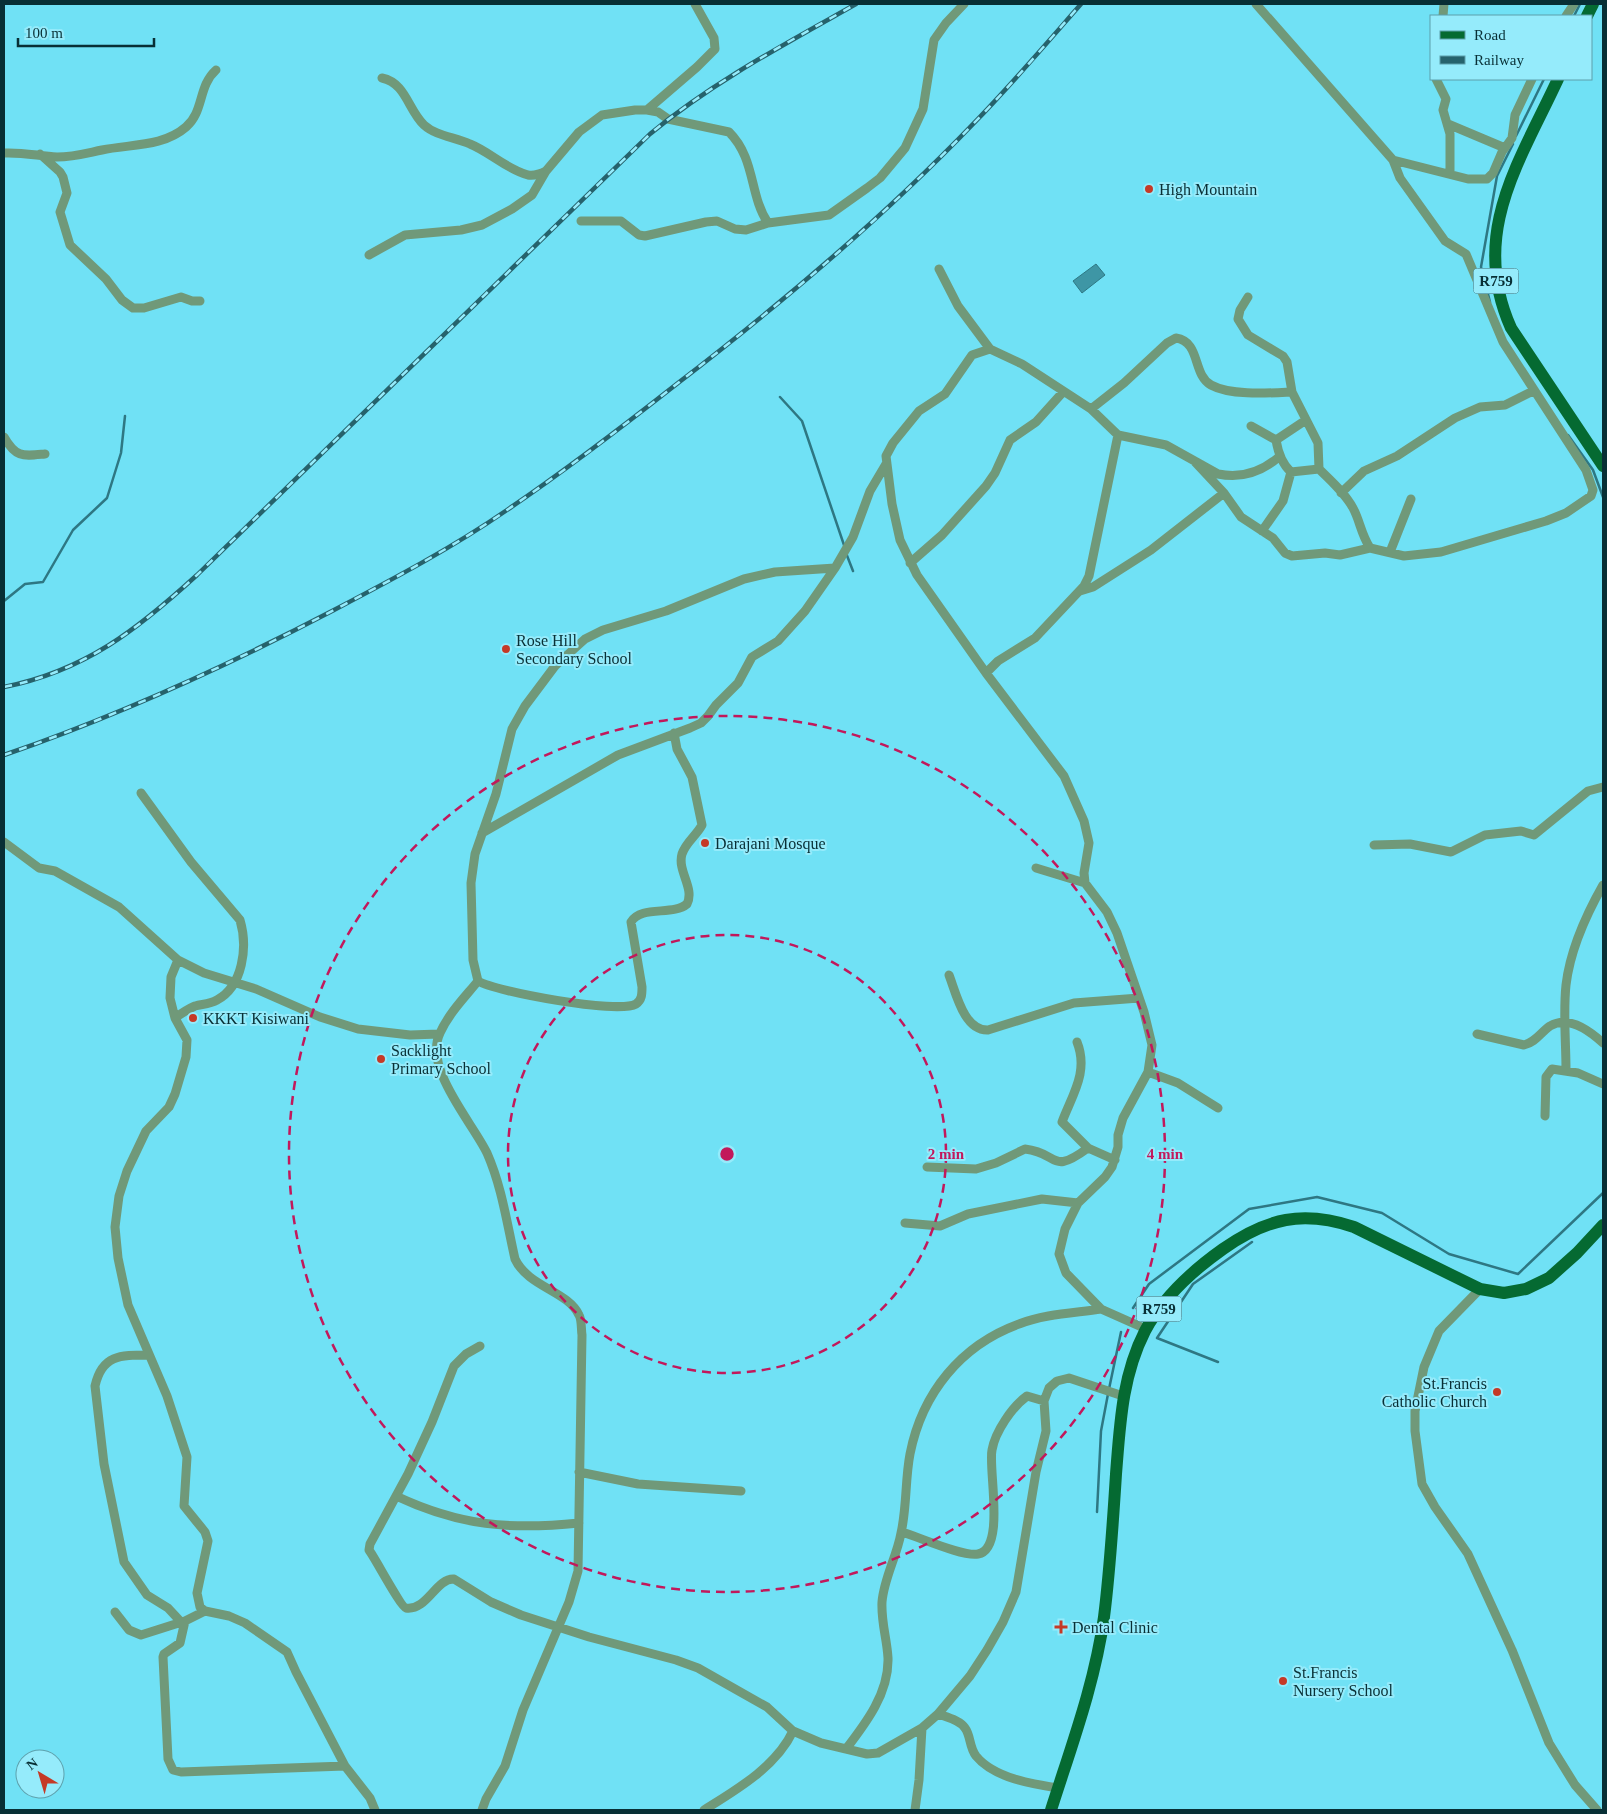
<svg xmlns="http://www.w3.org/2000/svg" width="1607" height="1814" font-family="'Times New Roman',serif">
	<rect width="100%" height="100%" fill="#70e1f5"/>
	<path fill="#3e96a5" stroke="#2e7783" d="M1096,264l9,11 -23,18 -9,-12z"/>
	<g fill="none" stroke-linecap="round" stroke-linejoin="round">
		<path stroke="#2e7783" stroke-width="2.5" d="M1574,16l6,-12
			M1516,136l28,-57
			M1486,285l-5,-18 16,-91 16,-32
			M1487,290l3,12
			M780,397l22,24 43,127
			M1568,435l25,35 10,27
			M846,553l7,18
			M4,601l21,-17 18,-2 30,-52 34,-32 14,-45 4,-37
			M1133,1308l16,-24 100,-75 68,-12 65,16 67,41 69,20 85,-81
			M1218,1362l-61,-24 36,-54 59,-42
			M1109,1389l12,-57
			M1097,1512l4,-81 7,-37"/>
		<path stroke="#709979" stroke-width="9" d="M1443,16l1,-12
			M1566,16l8,-12
			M382,78c24,5 26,32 42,47 12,11 31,12 46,19 20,8 36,25 58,31 6,1 12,-1 18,-4
			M1436,79l10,20 -3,11 7,24v40
			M647,110l50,-43 18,-18 -1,-11 -19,-34
			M1448,124l57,24
			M4,153c18,-1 35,3 53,4 16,0 30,-4 45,-7 29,-6 61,-3 84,-23 18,-15 12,-41 30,-57
			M40,154l20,18 3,5 4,16 -7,19 10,33 36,34 16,21 11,8h11l37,-11 11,4h8
			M1393,160l75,19h19l6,-6 9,-21 10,-14 3,-23 17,-36
			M581,221h40l18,14 6,1 61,-14 11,-1 18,8 11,1 22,-7 61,-8 38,-27 13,-10 25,-30 18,-39 11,-69 12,-17 18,-19
			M369,255l36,-20 56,-5 21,-5 30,-16 20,-14 14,-24 33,-39 23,-17 33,-5h12l11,2 10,7 61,13c27,27 20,63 39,91
			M939,269l19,37 32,43 -18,6 -27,39 -26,17 -26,32 -7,13 6,48 8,36 17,35 69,98 78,103 20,45 5,22 -5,30 1,10 22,29 10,21 27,79 8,33 -4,27 -25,46 -5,17v12l-6,20 -7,10 -27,26 -13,26 -6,25 7,19 35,36 45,20
			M1480,290l17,-7
			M1248,297l-8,13 -2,9 10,16 35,21 4,6 5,30 26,51 1,26
			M990,349l32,15 69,45 27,26 48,10 52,29c24,5 44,-2 62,-18
			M1091,409l33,-26 43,-40 9,-5c25,4 16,36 35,47 20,11 59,8 81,7
			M1251,426l25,14 30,-20
			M4,437c12,21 19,19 41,17
			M1276,440c2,12 6,24 15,32l28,-3c12,12 26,24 34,39 7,13 8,26 17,40
			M1195,462l29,31 17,24 32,21 12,15 7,3 33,-3 15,2 30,-7 34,8 37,-4 105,-31 20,-8 25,-17 2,-6 -7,-20 -83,-128 -37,-88 -21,-13 -45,-63 -7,-18 -137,-156
			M1341,493l23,-22 33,-15 58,-38 25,-11 25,-2 28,-14
			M1262,531l21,-30 8,-29
			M1390,552l21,-53
			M910,563l32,-28 44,-49 9,-13 15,-33 26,-18 27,-30
			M1080,591l13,-4 58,-37 73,-57
			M986,673l12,-12 37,-23 49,-52 5,-10 29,-141
			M674,733l3,16 15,28 10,48c-6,11 -16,17 -20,29 -5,17 13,34 5,50 -14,12 -46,1 -56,18l11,65c0,7 0,13 -6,17 -18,10 -140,-12 -158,-23l-5,-21 -2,-77 4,-29 21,-60 16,-65 13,-23 30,-40 30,-27 18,-9 63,-19 78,-32 31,-7 60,-4
			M141,793l50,69 49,58c8,27 3,66 -23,80 -7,4 -14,4 -22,6 -7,3 -13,7 -20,12
			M482,833l136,-78 72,-27 11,-5 7,-7 8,-11 22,-22 14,-26 26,-16 27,-30 30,-43 18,-31 17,-46 16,-27
			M4,842l35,26 16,3 64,36 59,53 26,13 52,16 64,28 38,12 52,6 29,-1
			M1374,845l36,-1 41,8 34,-17 36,-4 13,4 54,-44 15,-4
			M1036,868l49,15
			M178,960l-7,17 -1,21 5,20 12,22 -1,17 -11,37 -6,13 -23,24 -19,40 -8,25 -4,31 3,31 10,47 39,91 20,61 -3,49 21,26 3,9 -11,52 3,14 5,4 24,5 16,7 42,29 9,20 49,94 25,32 5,12
			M949,975c7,18 15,56 39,55l86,-27 65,-5
			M478,981c-13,16 -29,32 -38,52 -17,35 32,89 47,120 15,34 20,71 28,106 13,28 53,32 64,56 3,5 2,14 3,20l-4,236 -9,31 -46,108 -18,56 -19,33 -4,11
			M1477,1034l47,11c12,-3 16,-12 26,-19 18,-11 40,5 53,17
			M1077,1042c12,30 -5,53 -15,80l26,26 27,12
			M1566,1070c0,-28 -3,-57 0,-85 4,-34 20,-70 37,-100
			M1148,1072l30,11 40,25
			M1545,1116l1,-39 6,-8 26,4 25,11
			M927,1167l49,2 20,-6 29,-14c35,4 25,27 63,-1
			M905,1223l35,3 28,-12 74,-15 36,4
			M1480,1289l-41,42 -15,36 -9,44v20l7,53 13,23 33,47 44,96 37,93 26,42 22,25
			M480,1346l-14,8 -12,12 -22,56 -24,52 -38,70 -1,6c6,8 32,57 37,58 21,3 30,-30 48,-29l37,23 30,13 68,22 87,23 22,8 69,39 26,24 28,12 46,11 11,-1 44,-25 16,-14c8,3 22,6 27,14 6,8 4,19 11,28 18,22 56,28 82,32
			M148,1355c-28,0 -46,0 -53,31l9,78 20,98 23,33 21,13 13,14
			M579,1472l59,12 103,7
			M396,1496c64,30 114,34 183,27
			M902,1532c17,5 61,25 76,22 28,-5 10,-85 14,-104 3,-18 20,-43 35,-54l17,5
			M205,1611l-20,10 -5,22 -16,11 -1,3 5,102 5,11 8,2 164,-6
			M115,1612l14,18 12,5 44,-14
			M938,1714l32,-38 17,-26 16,-28 13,-30 20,-120 10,-41 -2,-30 5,-13 8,-7 12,-3 54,18
			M846,1749c20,-26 43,-56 42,-91 -1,-19 -7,-36 -6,-56 2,-24 15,-46 19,-69 6,-26 4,-53 9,-79 12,-61 51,-109 109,-130 25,-10 55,-11 82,-15
			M704,1810c32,-20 72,-43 89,-79
			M915,1810l4,-30 3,-52"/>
		<path stroke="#056a32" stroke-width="12" d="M1587,16l6,-12
			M1558,79c-39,84 -89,155 -47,249l92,138
			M1051,1810c20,-63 44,-127 53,-193 6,-47 9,-95 12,-143 4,-50 6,-98 29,-143 18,-34 47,-60 78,-82 44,-31 80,-39 131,-22l126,62 24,4 22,-4 23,-11 28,-25 26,-28"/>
		<g stroke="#26626c" stroke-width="4.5">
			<path id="rail" d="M4,687c81,-16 134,-58 193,-112l453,-441c63,-52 135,-90 206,-130
				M4,755c113,-39 223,-89 330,-145 59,-31 118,-62 173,-100 59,-40 115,-83 171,-127 104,-80 205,-165 296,-260 37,-38 72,-79 107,-119"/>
		</g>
		<use href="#rail" stroke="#95ebfb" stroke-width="2.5" stroke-dasharray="8" stroke-linecap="butt"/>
	</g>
	<g fill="none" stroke="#c2185b" stroke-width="2.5" stroke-dasharray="9 6">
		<circle cx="727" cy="1154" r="219"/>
		<circle cx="727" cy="1154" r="438"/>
	</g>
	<g fill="#c53926" stroke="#95ebfb" stroke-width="2">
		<circle cx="1149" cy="189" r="5"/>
		<circle cx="506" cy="649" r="5"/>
		<circle cx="705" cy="843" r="5"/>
		<circle cx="193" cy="1018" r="5"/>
		<circle cx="381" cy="1059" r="5"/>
		<circle cx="1497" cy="1392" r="5"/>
		<path d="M1058.5 1619.5h5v5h5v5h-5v5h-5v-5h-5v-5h5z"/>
		<circle cx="1283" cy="1681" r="5"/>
	</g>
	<g text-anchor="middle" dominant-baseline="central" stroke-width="4" stroke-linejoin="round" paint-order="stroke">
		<g fill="#95ebfb" stroke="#326770" stroke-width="1">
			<rect x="1473.5" y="268.5" width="45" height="25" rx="4"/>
			<rect x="1136.5" y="1296.5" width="45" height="25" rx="4"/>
		</g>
		<g font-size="15" font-weight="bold" fill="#082f35">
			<text x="1496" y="281">R759</text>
			<text x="1159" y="1309">R759</text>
		</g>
		<g font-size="16" fill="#082f35" stroke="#95ebfb" text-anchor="start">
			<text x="1159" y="189">High Mountain</text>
			<text x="516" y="640">Rose Hill<tspan x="516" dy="18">Secondary School</tspan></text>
			<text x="715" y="843">Darajani Mosque</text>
			<text x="203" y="1018">KKKT Kisiwani</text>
			<text x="391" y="1050">Sacklight<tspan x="391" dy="18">Primary School</tspan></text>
			<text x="1487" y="1383" text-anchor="end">St.Francis<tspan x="1487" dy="18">Catholic Church</tspan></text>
			<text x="1072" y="1627">Dental Clinic</text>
			<text x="1293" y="1672">St.Francis<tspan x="1293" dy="18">Nursery School</tspan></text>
		</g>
	</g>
	<circle cx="727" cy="1154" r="8" fill="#c2185b" stroke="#95ebfb" stroke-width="2.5"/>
	<g font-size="15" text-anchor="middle" font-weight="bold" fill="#c2185b" stroke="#95ebfb" stroke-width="4" stroke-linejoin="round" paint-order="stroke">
		<text x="946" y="1159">2 min</text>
		<text x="1165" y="1159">4 min</text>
	</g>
	<rect width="1607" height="1814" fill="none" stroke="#082f35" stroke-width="10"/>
	<rect x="1430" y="15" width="162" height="65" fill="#95ebfb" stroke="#5da0ac"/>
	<rect x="1440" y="31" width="25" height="8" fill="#056a32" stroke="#5da0ac"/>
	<text x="1474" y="40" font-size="15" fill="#082f35">Road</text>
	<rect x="1440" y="56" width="25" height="8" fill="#26626c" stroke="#5da0ac"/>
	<text x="1474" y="65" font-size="15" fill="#082f35">Railway</text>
	<g transform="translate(40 1774) rotate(322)"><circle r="24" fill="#95ebfb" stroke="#5da0ac"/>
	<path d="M0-4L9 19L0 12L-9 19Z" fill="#c53926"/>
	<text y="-8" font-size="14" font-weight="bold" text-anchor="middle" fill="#082f35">N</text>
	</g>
	<path d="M18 38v8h136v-8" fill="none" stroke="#082f35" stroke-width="2.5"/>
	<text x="25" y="38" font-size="15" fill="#082f35" stroke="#95ebfb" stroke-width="4" paint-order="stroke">100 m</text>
</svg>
